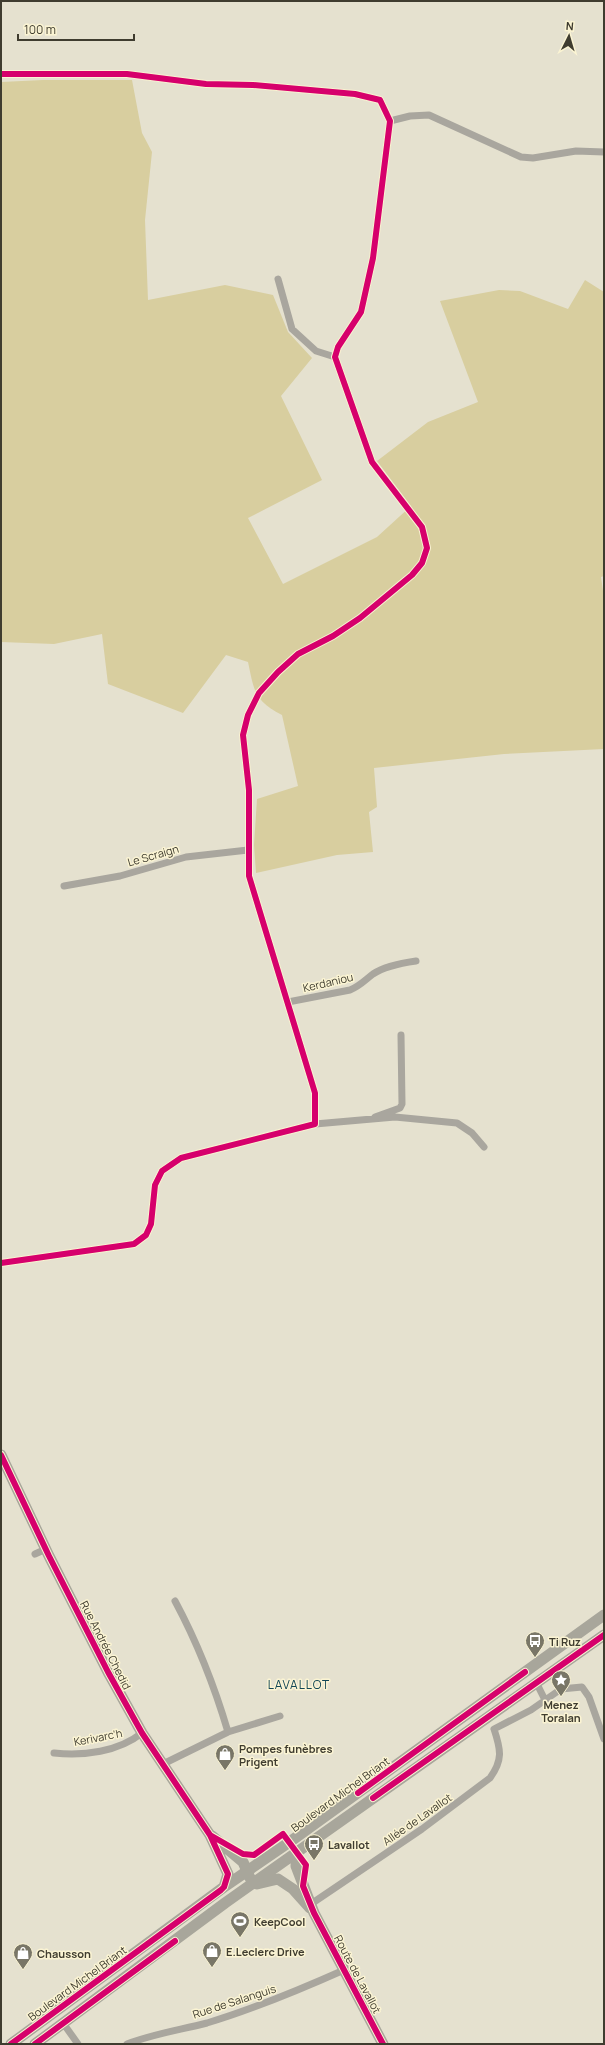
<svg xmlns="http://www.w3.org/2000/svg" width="605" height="2045" font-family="Manrope,sans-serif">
	<rect width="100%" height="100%" fill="#e5e1cf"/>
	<path fill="#d8ce9f" d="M43,80h89l10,53 10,19 -7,68 3,80 77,-15 48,10 15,37 24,26 -31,38 41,84 -74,38 35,66 94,-47 34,-31 -34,-45 51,-39 50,-20 -38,-101 59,-11 21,1 48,18 17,-29 19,12v284l-3,1 3,21v151l-100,5 -130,14 3,39 -8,5 4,40 -36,3 -81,18 -2,-28 3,-46 41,-13 -16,-71c-28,-14 -28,-25 -34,-53l-22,-7 -43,58 -75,-29 -6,-50 -48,10 -53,-2v-560z"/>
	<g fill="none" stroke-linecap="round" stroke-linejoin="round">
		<path stroke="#a9a69e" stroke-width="7" d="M1,74h126l79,10 47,1 102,9 25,6 10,21 -17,137 -12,54 -23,35 -3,10 37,105 50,65 5,21 -5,15 -10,12 -52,43 -27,18 -35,18 -20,18 -19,21 -11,22 -5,20 6,55v86l66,217v31l-134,34 -19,13 -7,14 -4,39 -5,11 -12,9 -133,19
			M390,121l20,-5 19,-1 92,42 12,1 43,-7 28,1
			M278,279l14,50 24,22 19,6
			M64,886l56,-10 66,-19 62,-7
			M288,1002l62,-12c10,-4 15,-10 23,-16 12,-8 29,-11 43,-13
			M375,1117l25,-9 2,-4 -1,-69
			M315,1124l80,-7 62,6 15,10 12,14
			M35,1554l11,-5
			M175,1601c22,41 40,87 53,131
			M537,1684l8,16
			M494,1729l37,-19 30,-21 21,-2 7,10 15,42
			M54,1753c30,3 64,-1 88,-20
			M163,1764l65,-32 52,-16
			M311,1904l111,-75 68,-51c13,-18 11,-28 4,-49
			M63,2023l15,21
			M127,2044c26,-10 53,-14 80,-21 47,-14 92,-33 137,-53"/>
		<path stroke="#a8a69b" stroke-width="11" d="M1,1455l48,101 59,116 34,61 68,102 18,39 -4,13
			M212,1836l31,26 7,16
			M299,1851l-2,2 -1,13 18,47 69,131
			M257,1884l21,-5 15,10 17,19
			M11,2044l213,-157 67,-46 313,-226
			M35,2044l190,-141 379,-268"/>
		<g stroke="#fbf4d3" stroke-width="8">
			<path id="cycleway" d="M1,74h126l79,10 47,1 102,9 25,6 10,21 -17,137 -12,54 -23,35 -3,10 37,105 50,65 5,21 -5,15 -10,12 -52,43 -27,18 -35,18 -20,18 -19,21 -11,22 -5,20 6,55v86l66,217v31l-134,34 -19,13 -7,14 -4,39 -5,11 -12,9 -133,19
				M1,1455l48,101 59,116 34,61 68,102 18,39 -4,13 -3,3 -210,154
				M358,1793l167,-121
				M373,1798l231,-163
				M210,1835l33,19 11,1 29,-21 23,31 -3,21 11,27 69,131
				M35,2044l140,-103"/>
		</g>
		<use href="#cycleway" stroke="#d6006c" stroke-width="6"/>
	</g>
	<defs>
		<g id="bus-pin" transform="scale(1)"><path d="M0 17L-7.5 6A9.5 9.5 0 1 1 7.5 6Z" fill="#797667" stroke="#fbf4d3"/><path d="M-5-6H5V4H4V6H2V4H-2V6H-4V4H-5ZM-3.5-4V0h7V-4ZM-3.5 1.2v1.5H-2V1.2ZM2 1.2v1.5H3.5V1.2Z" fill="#fff"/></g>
		<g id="sight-pin" transform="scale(1)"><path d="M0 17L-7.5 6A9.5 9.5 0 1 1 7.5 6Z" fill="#797667" stroke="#fbf4d3"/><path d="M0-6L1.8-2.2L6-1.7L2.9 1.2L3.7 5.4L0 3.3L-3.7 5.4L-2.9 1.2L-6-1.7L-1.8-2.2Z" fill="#fff"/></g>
		<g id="shop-pin" transform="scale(1)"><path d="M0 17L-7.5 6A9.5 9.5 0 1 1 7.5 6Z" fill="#797667" stroke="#fbf4d3"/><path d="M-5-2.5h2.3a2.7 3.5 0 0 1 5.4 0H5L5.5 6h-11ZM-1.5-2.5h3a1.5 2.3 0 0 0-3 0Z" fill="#fff"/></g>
		<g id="stadium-pin" transform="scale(1)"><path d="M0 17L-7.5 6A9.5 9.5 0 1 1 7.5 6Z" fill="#797667" stroke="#fbf4d3"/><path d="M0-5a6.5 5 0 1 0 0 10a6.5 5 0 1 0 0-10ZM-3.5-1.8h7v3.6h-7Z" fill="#fff"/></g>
	</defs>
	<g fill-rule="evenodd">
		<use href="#bus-pin" x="535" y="1641"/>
		<use href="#sight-pin" x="561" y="1680"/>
		<use href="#shop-pin" x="225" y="1754"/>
		<use href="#bus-pin" x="314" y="1844"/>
		<use href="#stadium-pin" x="240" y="1921"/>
		<use href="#shop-pin" x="212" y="1951"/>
		<use href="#shop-pin" x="23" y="1953"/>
	</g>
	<g text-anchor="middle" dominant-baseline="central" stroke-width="3" stroke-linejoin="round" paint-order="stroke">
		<g font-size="11" fill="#3f3c2f" stroke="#fbf4d3">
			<text transform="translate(153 855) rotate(-16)">Le Scraign</text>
			<text transform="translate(328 982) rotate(-13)">Kerdaniou</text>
			<text transform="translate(106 1645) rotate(63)">Rue Andrée Chedid</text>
			<text transform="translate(98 1737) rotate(-11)">Kerivarc'h</text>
			<text transform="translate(340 1794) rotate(-36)">Boulevard Michel Briant</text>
			<text transform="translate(417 1819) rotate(-35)">Allée de Lavallot</text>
			<text transform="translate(358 1974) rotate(62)">Route de Lavallot</text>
			<text transform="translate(77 1983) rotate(-36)">Boulevard Michel Briant</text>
			<text transform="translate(234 2001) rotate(-18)">Rue de Salanguis</text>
		</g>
		<g font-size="11" font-weight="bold" fill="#3f3c2f" stroke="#fbf4d3" text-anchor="start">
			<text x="549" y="1641">Ti Ruz</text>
			<text x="561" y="1704" text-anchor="middle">Menez<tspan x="561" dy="13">Toralan</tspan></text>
			<text x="239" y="1748">Pompes funèbres<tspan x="239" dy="13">Prigent</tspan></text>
			<text x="328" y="1844">Lavallot</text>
			<text x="254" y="1921">KeepCool</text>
			<text x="226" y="1951">E.Leclerc Drive</text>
			<text x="37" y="1953">Chausson</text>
		</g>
		<g font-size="12" letter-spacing="1" fill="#114656" stroke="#fbf4d3">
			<text x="299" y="1684">LAVALLOT</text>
		</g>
	</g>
	<rect width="605" height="2045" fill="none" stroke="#3f3c2f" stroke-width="4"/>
	<g transform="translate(569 36) rotate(5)" stroke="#fbf4d3" stroke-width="3" paint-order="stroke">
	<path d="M0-3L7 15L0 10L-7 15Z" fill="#3f3c2f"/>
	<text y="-6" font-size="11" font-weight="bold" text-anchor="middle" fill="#3f3c2f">N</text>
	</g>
	<path d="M18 34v6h116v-6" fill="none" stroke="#3f3c2f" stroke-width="2"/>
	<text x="24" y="34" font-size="12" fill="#3f3c2f" stroke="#fbf4d3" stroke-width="3" paint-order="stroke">100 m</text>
</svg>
